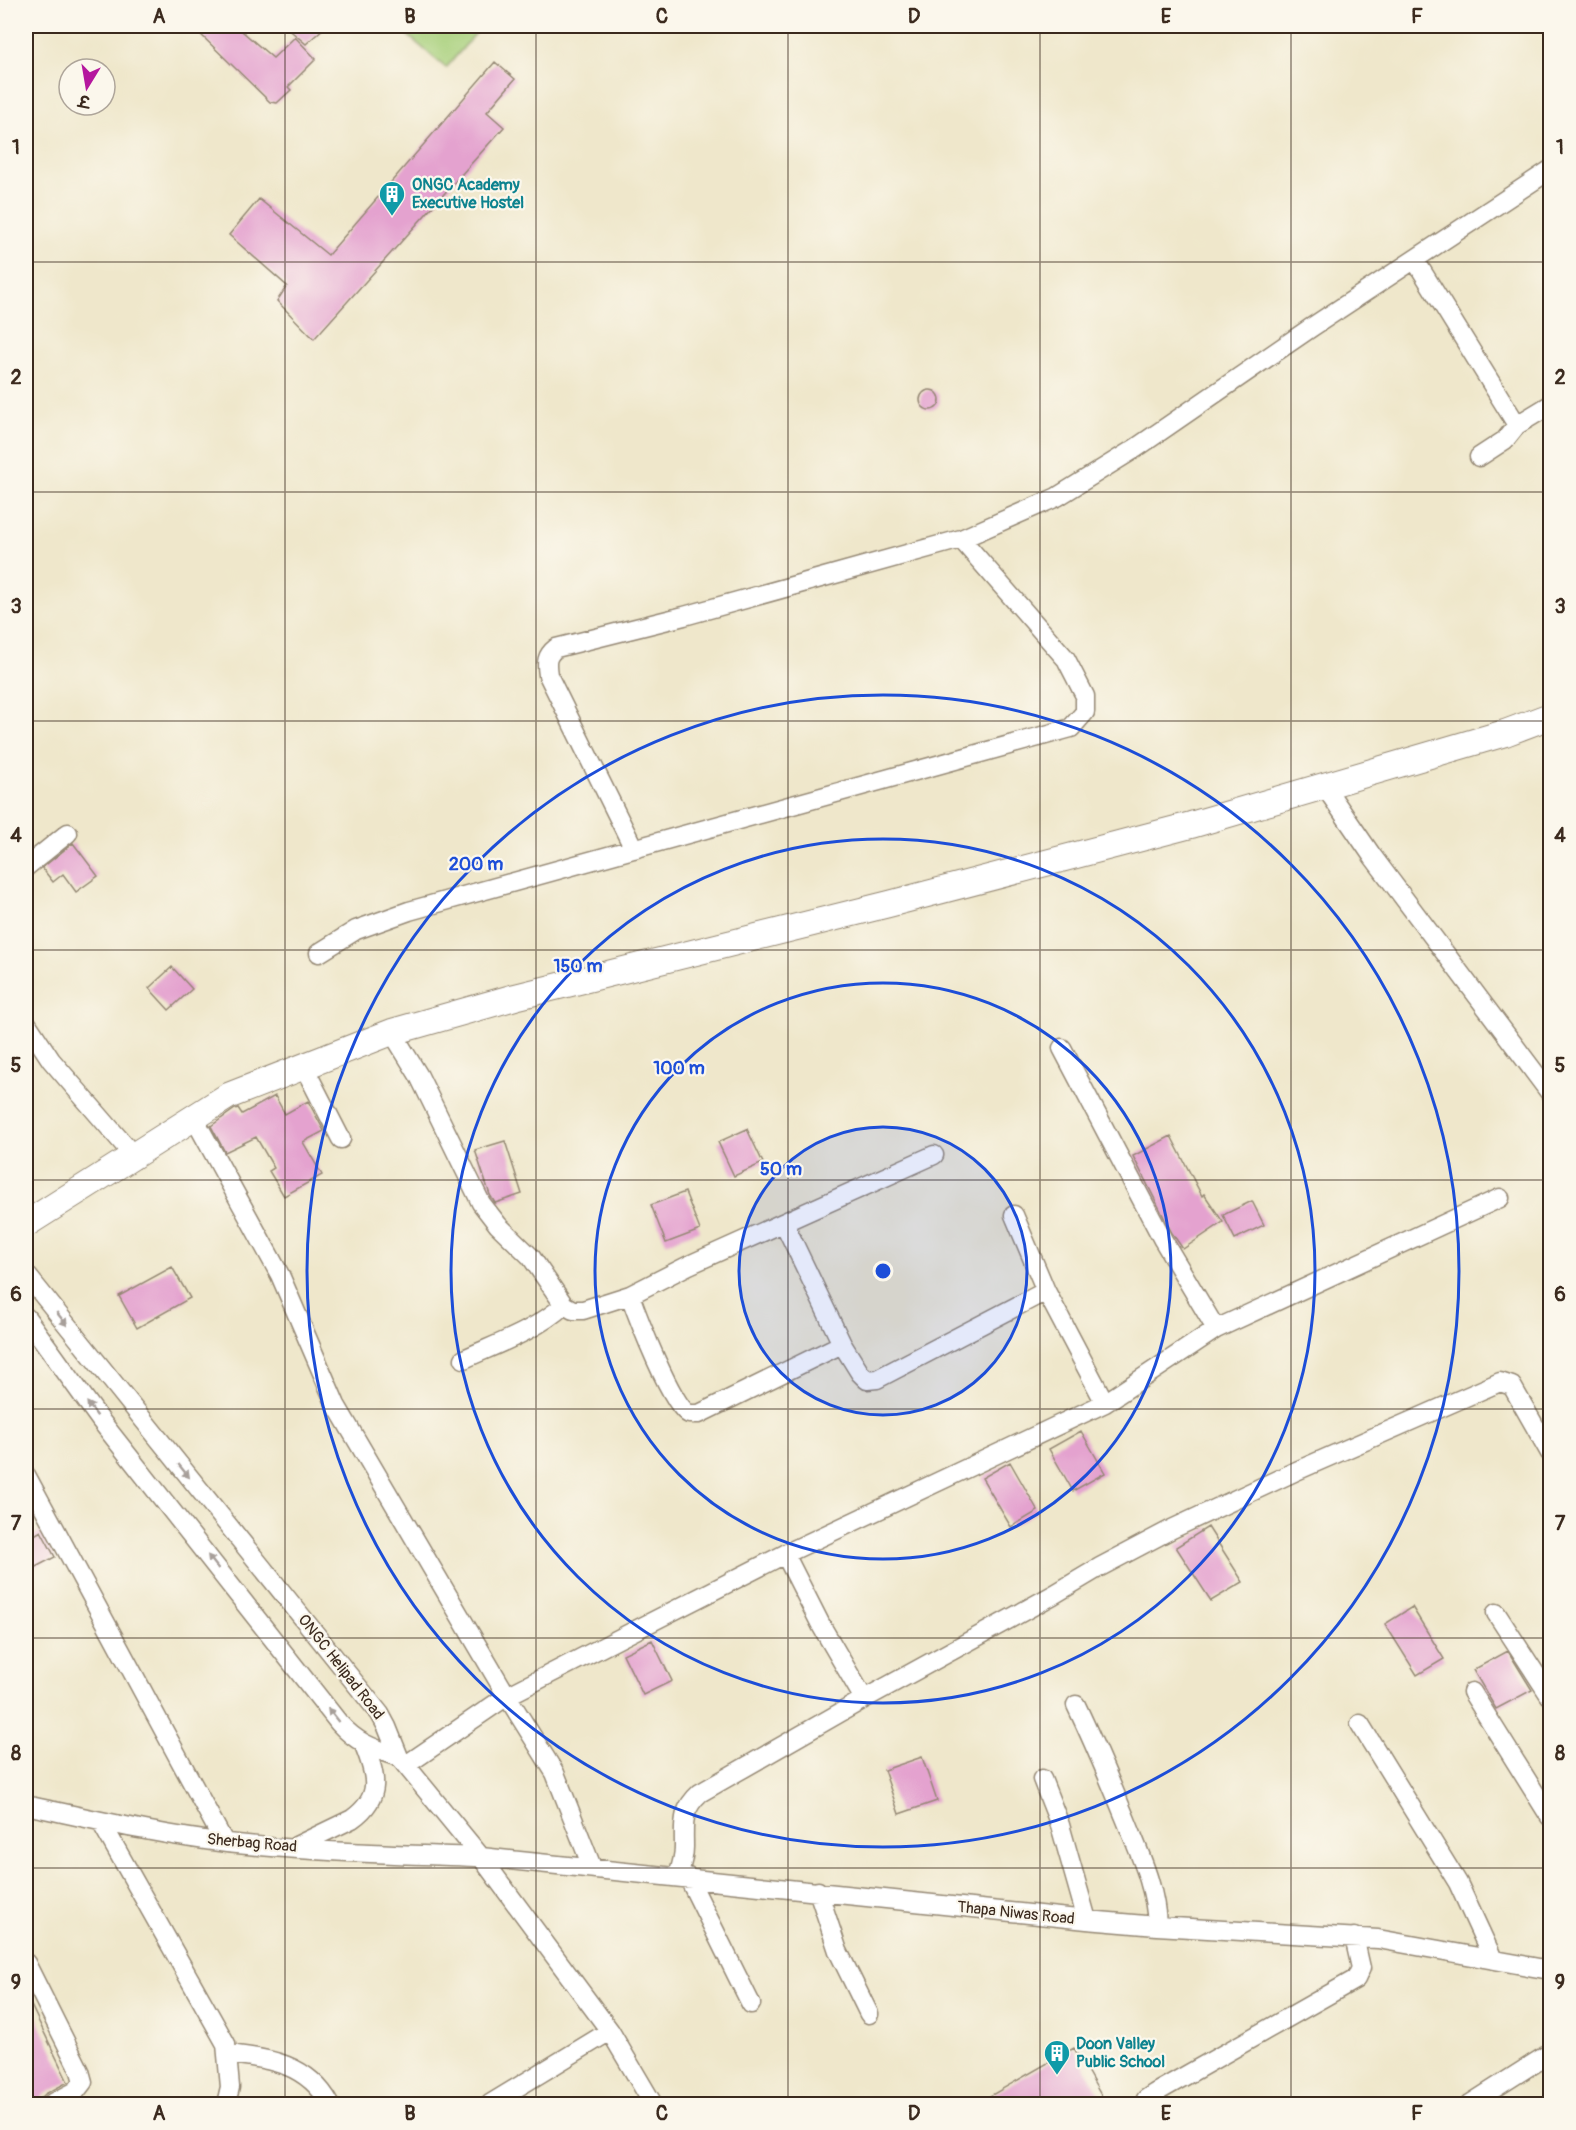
<svg xmlns="http://www.w3.org/2000/svg" width="1576" height="2130" font-family="Pangolin,'Playpen Sans Deva',sans-serif">
	<rect width="100%" height="100%" fill="#fbf7ec"/>
	<filter id="ink" filterUnits="userSpaceOnUse"><feTurbulence type="fractalNoise" baseFrequency=".0167" numOctaves="2"/><feDisplacementMap in="SourceGraphic" scale="12" xChannelSelector="R" yChannelSelector="G"/><feConvolveMatrix kernelMatrix="1 2 1 2 8 2 1 2 1" color-interpolation-filters="sRGB"/></filter>
	<filter id="wash" filterUnits="userSpaceOnUse"><feTurbulence type="fractalNoise" baseFrequency=".008" numOctaves="4" result="noise"/><feDisplacementMap in="SourceGraphic" scale="24" xChannelSelector="R" yChannelSelector="G"/><feGaussianBlur stdDeviation="1.35" result="paint"/><feColorMatrix in="noise" values="0 0 0 0 0 0 0 0 0 0 0 0 0 0 0 0 0 1.4 0 .05"/><feComposite in="paint" operator="in"/></filter>
	<g filter="url(#wash)">
		<rect width="100%" height="100%" fill="#efe7cb"/>
		<path fill="#a8d07b" stroke="#727d4c" stroke-width="1.5" d="M397,26h85l-36,42z"/>
		<g id="blocks">
			<path fill="#e4a2cf" d="M192,26h44l37,32 22,-21 21,22 -28,28 3,3 -14,13 -7,-1z
				M285,26h41l-20,18z
				M495,62l20,17 -28,33 17,15 -190,212 -37,-38 10,-15 -58,-51 30,-36 69,56z
				M920 400a10 10 0 1 1 20 0a10 10 0 1 1-20 0Z
				M73,843l25,33 -22,16 -13,-18 -10,8 -11,-14z
				M172,967l20,22 -23,21 -20,-22z
				M275,1096l10,18 23,-13 16,30 -21,11 19,33 -38,21 -15,-25 5,-3 -18,-31 -31,15 -14,-26 24,-17 3,-1 4,6z
				M747,1129l16,34 -29,13 -16,-34z
				M1171,1136l31,60 2,-2 19,28 -40,27 -11,-16 -39,-77z
				M505,1141l17,53 -27,9 -5,-8 -15,-45z
				M685,1192l15,38 -34,13 -15,-38z
				M1252,1201l12,24 -29,14 -12,-24z
				M172,1267l18,31 -53,30 -18,-32z
				M1081,1431l24,42 -32,18 -24,-42z
				M1010,1462l28,49 -27,16 -29,-49z
				M1208,1527l35,55 -32,19 -35,-54z
				M41,1531l14,26 -29,15v-32z
				M1412,1607l32,52 -27,16 -32,-51z
				M652,1640l20,41 -29,14 -20,-41z
				M1508,1651l24,39 -36,19 -23,-39z
				M922,1757l15,44 -38,13 -15,-44z
				M26,1995l42,87 -23,12 -4,4 -1,6h-14z
				M1074,2048l32,56h-130z"/>
		</g>
	</g>
	<g filter="url(#ink)">
		<use href="#blocks" fill-opacity="0" stroke="#958874" stroke-width="1.5"/>
		<g fill="none" stroke-linecap="round" stroke-linejoin="round">
			<g stroke="#958874" stroke-width="21">
				<path id="street" d="M1415,260l102,165
					M1479,457l26,-17 12,-15 33,-20
					M1325,787l48,70 177,236
					M634,849l-86,-174c-2,-13 -2,-19 8,-27l128,-32 277,-77 96,-42 79,-49 176,-121 238,-157
					M26,867l42,-34
					M319,953l37,-23 53,-19 662,-183 14,-16v-16l-19,-37 -105,-120
					M26,1022l25,38 82,95
					M392,1032l27,44 62,127 17,22 33,32 33,48 9,5h10l47,-15 59,-30 245,-110
					M1062,1048l101,192 53,89
					M303,1065l38,74
					M193,1116l87,159 56,130 171,291 48,77 37,94
					M1014,1215l32,76 59,112
					M784,1223l58,121 18,29 7,7 10,-1 169,-88
					M26,1274l354,440 7,13 12,30 82,100 129,174 43,73
					M630,1295c7,20 42,112 59,119 1,0 9,0 10,0l143,-70
					M26,1317l75,104 238,302c19,21 34,25 60,34
					M464,1359c35,-16 71,-28 100,-54
					M26,1475l198,367
					M785,1554l37,73 42,72
					M1496,1613l54,83
					M1472,1692l78,125
					M1076,1705c18,38 34,76 50,115 14,35 30,68 31,106
					M1360,1724l98,159 35,76
					M406,1765l101,-69 115,-59 163,-83 320,-151 111,-74 284,-131
					M1042,1779l18,46 27,95
					M26,1805c66,14 133,30 201,38 84,9 169,11 254,14l606,63 70,6 221,13 172,31
					M101,1822l125,222 4,43 -4,17
					M296,1846l56,-27c31,-22 24,-44 12,-74
					M678,1876c3,-9 6,-19 6,-29 0,-23 -3,-37 16,-54l164,-94 189,-104 47,-28 72,-38 122,-57 206,-90 12,4 38,67
					M688,1877l63,127
					M818,1891l20,60 31,63
					M26,1963l54,108 3,11 -7,9 -25,13
					M227,2054c42,4 81,10 103,50
					M490,2104l120,-73
					M1144,2104l2,-5 9,-6 201,-114 5,-11 -7,-31
					M1470,2104l80,-51"/>
			</g>
			<g stroke="#958874" stroke-width="28">
				<path id="secondary" d="M26,1224l202,-128 164,-64 123,-35 374,-93 302,-79 314,-92 45,-17"/>
			</g>
			<use href="#street" stroke="#fff" stroke-width="18"/>
			<use href="#secondary" stroke="#fff" stroke-width="26"/>
		</g>
		<defs><path id="oneway-solid" d="M-6-.8H1V-3.2L6.5 0L1 3.2V.8H-6Z" transform="scale(1.5)"/></defs>
		<g fill="#a79f9a">
			<use href="#oneway-solid" transform="translate(62 1319) rotate(51)"/>
			<use href="#oneway-solid" transform="translate(92 1409) rotate(-126)"/>
			<use href="#oneway-solid" transform="translate(184 1471) rotate(51)"/>
			<use href="#oneway-solid" transform="translate(213 1562) rotate(-128)"/>
			<use href="#oneway-solid" transform="translate(333 1715) rotate(-128)"/>
		</g>
	</g>
	<path fill="none" stroke="#3b2a1e" stroke-width="1.5" stroke-opacity="0.55" d="M285,26v2078M536,26v2078M788,26v2078M1040,26v2078M1291,26v2078M26,262h1524M26,492h1524M26,721h1524M26,950h1524M26,1180h1524M26,1409h1524M26,1638h1524M26,1868h1524"/>
	<circle cx="883" cy="1271" r="144" fill="#1d4ed8" fill-opacity=".12"/>
	<g fill="none" stroke="#1d4ed8" stroke-width="3">
		<circle cx="883" cy="1271" r="144"/>
		<circle cx="883" cy="1271" r="288"/>
		<circle cx="883" cy="1271" r="432"/>
		<circle cx="883" cy="1271" r="576"/>
	</g>
	<defs>
		<g id="building-pin" transform="scale(1.35)"><path d="M0 17L-7.5 6A9.5 9.5 0 1 1 7.5 6Z" fill="#0f9aa8" stroke="#fbf7ec"/><path d="M-4-6H4V6H1V3H-1V6H-4ZM-2.5-4.3h1.7v1.8h-1.7ZM.8-4.3h1.7v1.8H.8ZM-2.5-1h1.7V.8h-1.7ZM.8-1h1.7V.8H.8Z" fill="#fff"/></g>
	</defs>
	<g fill-rule="evenodd">
		<use href="#building-pin" x="392" y="194"/>
		<use href="#building-pin" x="1057" y="2053"/>
	</g>
	<g text-anchor="middle" dominant-baseline="central" stroke-width="4.5" stroke-linejoin="round" paint-order="stroke">
		<g font-size="16" font-weight="bold" fill="#0d838f" stroke="#fbf7ec" text-anchor="start">
			<text x="412" y="185">ONGC Academy<tspan x="412" dy="18">Executive Hostel</tspan></text>
			<text x="1076" y="2044">Doon Valley<tspan x="1076" dy="18">Public School</tspan></text>
		</g>
		<g font-size="16" fill="#3b2a1e" stroke="#fbf7ec">
			<text transform="translate(341 1667) rotate(52)">ONGC Helipad Road</text>
			<text transform="translate(252 1843) rotate(5)">Sherbag Road</text>
			<text transform="translate(1016 1913) rotate(6)">Thapa Niwas Road</text>
		</g>
	</g>
	<circle cx="883" cy="1271" r="9" fill="#1d4ed8" stroke="#fbf7ec" stroke-width="3"/>
	<g font-size="18" text-anchor="middle" font-weight="bold" fill="#1d4ed8" stroke="#fbf7ec" stroke-width="4.5" stroke-linejoin="round" paint-order="stroke">
		<text x="476" y="870">200 m</text>
		<text x="578" y="972">150 m</text>
		<text x="679" y="1074">100 m</text>
		<text x="781" y="1175">50 m</text>
	</g>
	<rect width="1576" height="2130" fill="none" stroke="#fbf7ec" stroke-width="66"/>
	<g transform="translate(87 87) rotate(191)"><circle r="28" fill="#fbf7ec" stroke="#aea59a" stroke-width="1.5"/>
	<path d="M0-4.5L10 22L0 15L-10 22Z" fill="#b5179e"/>
	<text y="-9" font-size="16" font-weight="bold" text-anchor="middle" fill="#3b2a1e">उ</text>
	</g>
	<rect x="33" y="33" width="1510" height="2064" fill="none" stroke="#3b2a1e" stroke-width="2"/>
	<g font-size="20" text-anchor="middle" font-weight="bold" fill="#3b2a1e">
		<text x="159" y="23">A</text>
		<text x="410" y="23">B</text>
		<text x="662" y="23">C</text>
		<text x="914" y="23">D</text>
		<text x="1166" y="23">E</text>
		<text x="1417" y="23">F</text>
		<text x="16" y="154">1</text>
		<text x="1560" y="154">1</text>
		<text x="16" y="384">2</text>
		<text x="1560" y="384">2</text>
		<text x="16" y="613">3</text>
		<text x="1560" y="613">3</text>
		<text x="16" y="842">4</text>
		<text x="1560" y="842">4</text>
		<text x="16" y="1072">5</text>
		<text x="1560" y="1072">5</text>
		<text x="16" y="1301">6</text>
		<text x="1560" y="1301">6</text>
		<text x="16" y="1530">7</text>
		<text x="1560" y="1530">7</text>
		<text x="16" y="1760">8</text>
		<text x="1560" y="1760">8</text>
		<text x="16" y="1989">9</text>
		<text x="1560" y="1989">9</text>
		<text x="159" y="2120">A</text>
		<text x="410" y="2120">B</text>
		<text x="662" y="2120">C</text>
		<text x="914" y="2120">D</text>
		<text x="1166" y="2120">E</text>
		<text x="1417" y="2120">F</text>
	</g>
</svg>
